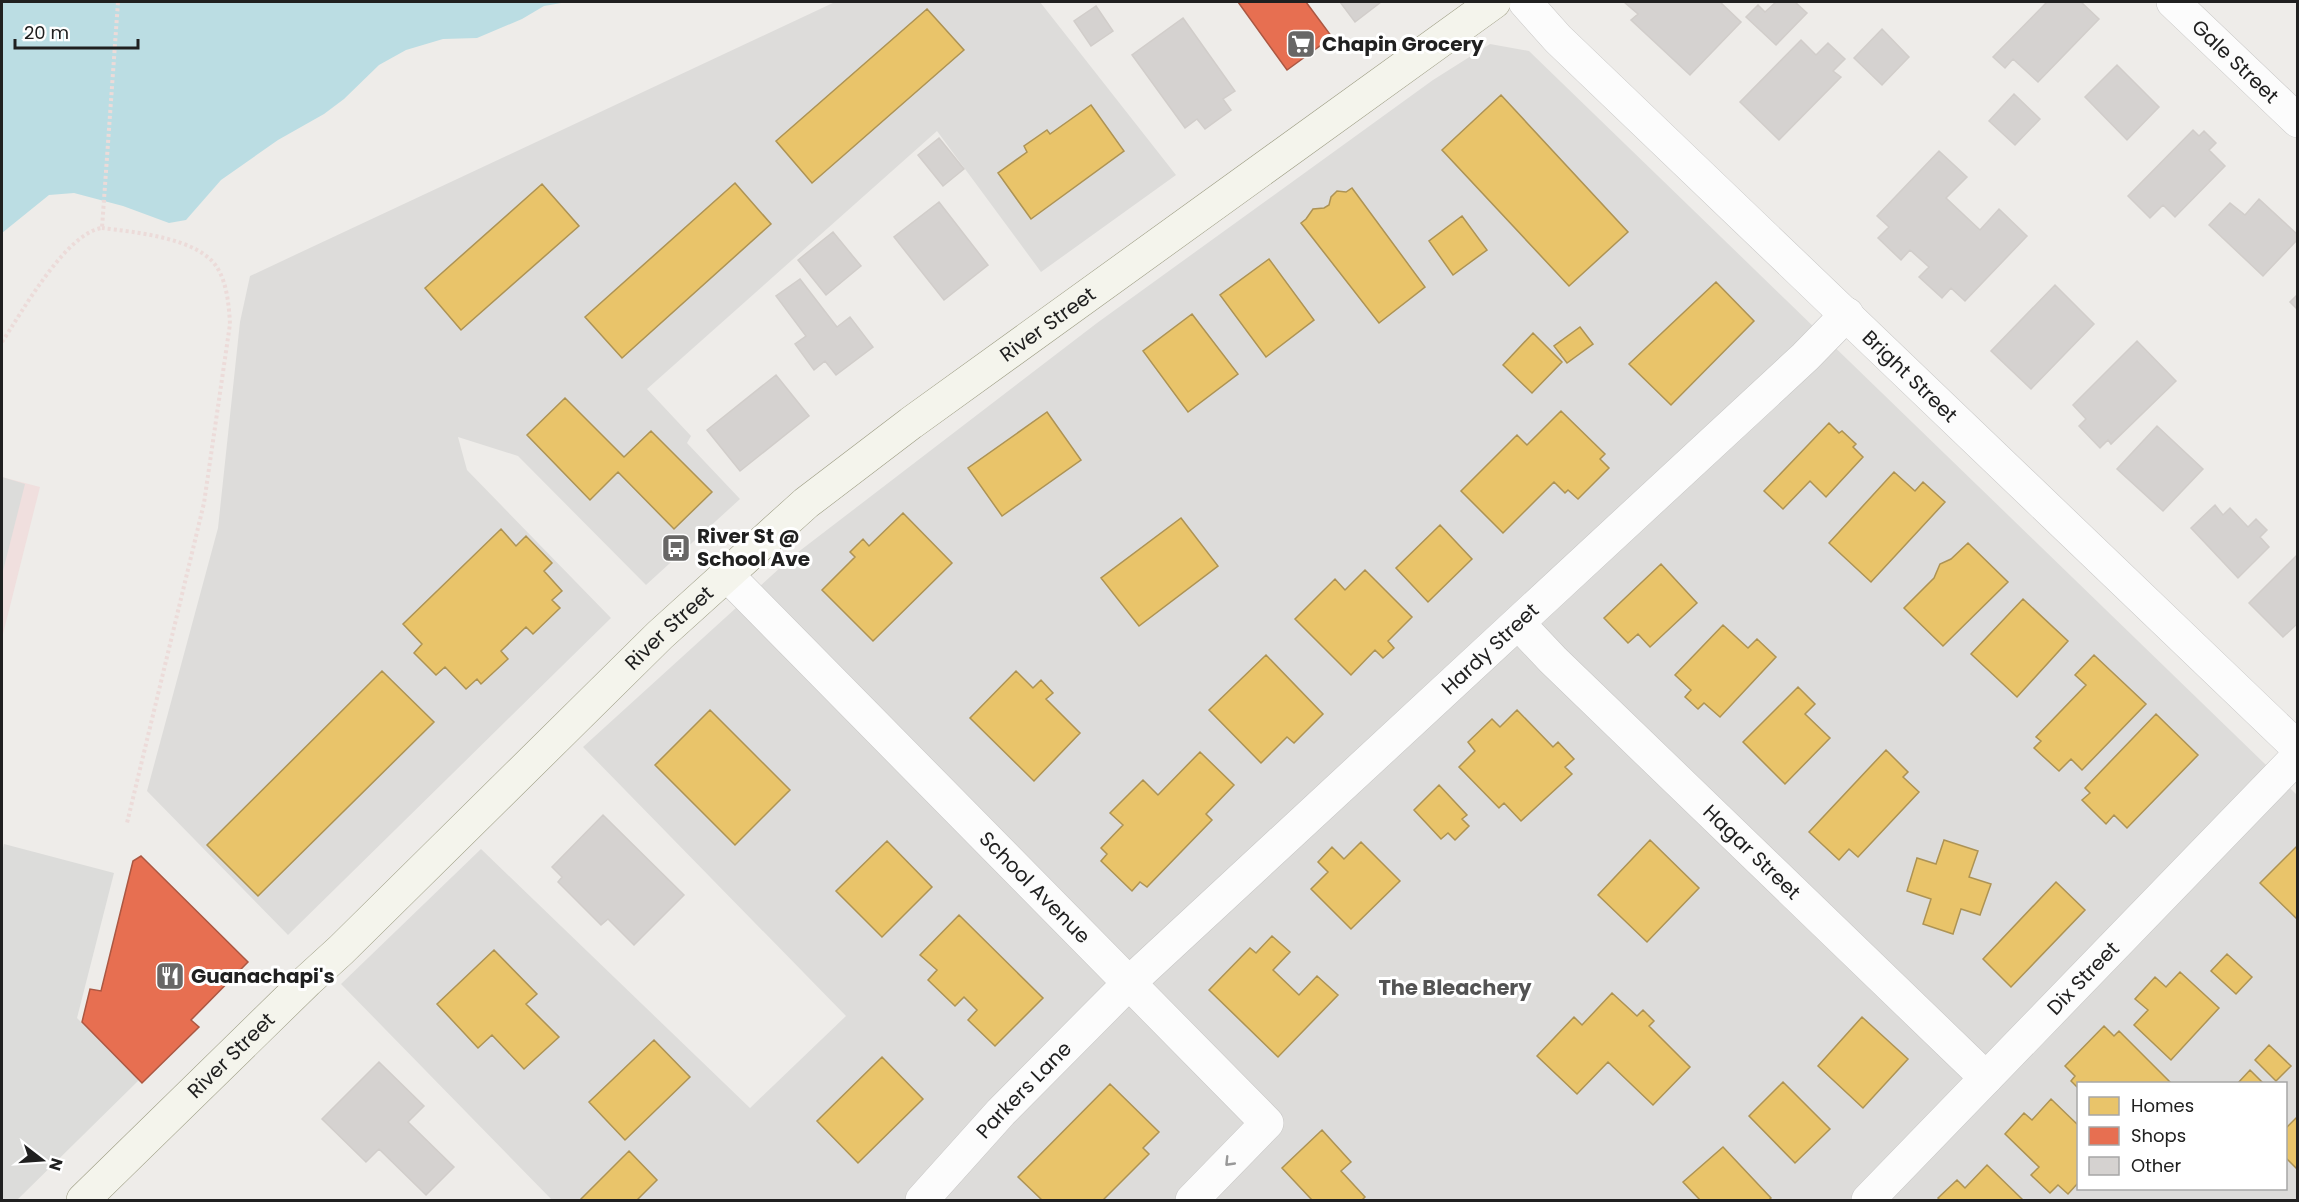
<svg xmlns="http://www.w3.org/2000/svg" width="2299" height="1202" font-family="Poppins,sans-serif">
	<rect width="100%" height="100%" fill="#eeece9"/>
	<path fill="#dddcda" fill-rule="evenodd" d="M835,2h205l136,173 -135,97 -104,-141 -290,258 44,47 -4,7 53,56 -94,86 -128,-129 -60,-19 9,33 144,148 -323,317 -141,-144 71,-263 22,-206 10,-46z
		M1490,44l39,7 768,744v405h-1745l-211,-216 140,-135 269,259 96,-92 -263,-269 210,-191 304,-233 336,-243zM2078,1084h208v104h-208z"/>
	<path fill="#f0dfde" d="M2,477l38,10 -38,151z"/>
	<path fill="#dcdcda" d="M2,477l23,7 -23,91z
		M4,844l110,29 -37,145 62,62 -122,120h-15v-347z"/>
	<path fill="#bbdde3" d="M2,2h565l-23,4 -22,13 -45,19 -34,1 -37,11 -27,15 -35,34 -20,15 -46,26 -57,40 -35,40 -17,3 -46,-17 -49,-13 -25,2 -47,38z"/>
	<path fill="#e9c46a" stroke="#ad9354" stroke-width="1.5" d="M927,9l37,41 -152,133 -36,-42z
		M1501,95l127,137 -59,54 -127,-136z
		M1091,105l33,46 -93,68 -33,-46 29,-21 -3,-6 23,-16 3,4z
		M735,183l36,41 -149,134 -37,-41z
		M542,184l37,42 -118,104 -36,-42z
		M1352,188l73,99 -46,36 -78,-100 5,-4 7,-10 11,-1 5,-3 2,-8 6,-6 9,1z
		M1462,216l25,34 -34,25 -24,-34z
		M1269,259l45,61 -48,37 -46,-62z
		M1716,282l38,39 -83,84 -42,-41z
		M1192,314l46,60 -50,38 -45,-61z
		M1580,327l13,17 -26,19 -13,-17z
		M1533,333l29,29 -30,31 -29,-28z
		M565,398l59,59 27,-26 61,61 -38,37 -56,-57 -28,28 -63,-65z
		M1561,411l44,43 -5,5 9,9 -31,31 -10,-9 -3,3 -11,-11 -51,51 -42,-42 56,-56 10,10z
		M1047,412l34,48 -79,56 -34,-48z
		M1829,423l10,10 3,-2 14,13 -3,3 10,10 -37,40 -16,-16 -27,28 -19,-18z
		M1894,472l21,19 8,-9 22,20 -74,80 -42,-39z
		M903,513l49,50 -79,78 -51,-51 33,-33 -5,-5 13,-13 6,7z
		M1181,518l37,48 -79,60 -38,-48z
		M1440,525l32,34 -44,43 -32,-34z
		M501,529l15,17 10,-10 26,27 -8,8 18,20 -10,9 8,8 -27,26 -7,-7 -25,24 7,8 -27,25 -4,-5 -11,10 -21,-22 -9,8 -22,-22 8,-9 -19,-20z
		M1968,543l40,39 -65,64 -39,-38 30,-30 6,-14 11,-5z
		M1661,564l36,39 -47,44 -12,-13 -10,9 -24,-25z
		M1365,570l47,47 -24,24 6,7 -11,10 -8,-8 -24,25 -56,-56 40,-40 10,11z
		M2023,599l45,42 -51,56 -46,-43z
		M1723,625l25,23 9,-9 19,18 -56,60 -16,-14 -6,6 -13,-12 6,-7 -16,-15z
		M1266,655l57,59 -29,29 -7,-6 -26,26 -52,-53z
		M2094,655l52,49 -64,66 -11,-11 -12,12 -25,-23 7,-7 -5,-4 50,-52 -11,-10z
		M382,671l52,51 -176,174 -51,-51z
		M1016,671l17,17 8,-8 12,13 -7,6 34,34 -46,48 -64,-63z
		M1798,687l17,17 -10,10 25,24 -45,46 -42,-42z
		M710,710l80,80 -55,55 -80,-80z
		M1517,710l36,37 5,-5 16,17 -9,8 7,7 -51,47 -17,-18 -5,5 -40,-41 16,-16 -7,-9 24,-23 8,8z
		M2156,714l42,41 -71,73 -13,-13 -8,9 -24,-24 8,-7 -5,-5z
		M1886,750l22,22 -5,5 16,15 -61,65 -9,-8 -10,11 -30,-28z
		M1200,752l34,33 -28,29 6,6 -65,67 -7,-5 -8,9 -31,-30 6,-7 -6,-6 22,-23 -13,-12 33,-33 15,15z
		M1439,785l28,30 -5,4 7,7 -14,14 -7,-7 -7,6 -27,-29z
		M1650,840l49,48 -52,54 -49,-47z
		M1944,840l34,11 -9,26 22,7 -11,31 -19,-6 -8,25 -30,-10 8,-25 -24,-8 10,-33 19,6z
		M887,841l45,46 -50,50 -46,-46z
		M1361,842l39,39 -49,48 -40,-40 17,-17 -10,-10 14,-15 12,12z
		M2298,845v75l-38,-37z
		M2056,882l29,28 -74,77 -28,-28z
		M959,915l84,83 -48,48 -27,-26 9,-10 -13,-13 -9,9 -27,-26 9,-10 -17,-15z
		M1272,936l18,16 -17,18 26,25 18,-19 21,19 -60,62 -69,-67 41,-42 6,5z
		M494,950l43,44 -11,10 33,33 -35,32 -32,-34 -14,13 -41,-44z
		M2227,954l25,23 -16,17 -25,-23z
		M2180,972l39,36 -48,52 -37,-35 14,-15 -13,-11 20,-22 11,10z
		M1612,993l25,23 6,-6 11,11 -5,5 41,41 -37,38 -45,-43 -31,32 -40,-38 37,-39 8,8z
		M1862,1017l46,42 -45,49 -45,-42z
		M2104,1026l10,10 5,-5 53,53h-94v4l-7,-7 4,-5 -10,-10z
		M654,1040l36,37 -65,63 -36,-38z
		M2269,1045l22,21 -15,15 -21,-21z
		M882,1057l41,42 -65,64 -41,-42z
		M2250,1070l14,14h-27z
		M1783,1082l47,47 -35,34 -46,-47z
		M1110,1084l49,48 -16,16 6,6 -46,46h-61l-24,-23z
		M2051,1099l27,26v58l-10,11 -10,-9 -8,8 -19,-18 8,-8 -34,-33 19,-21 8,7z
		M2297,1117l1,1v52l-12,-12v-30z
		M1322,1130l29,32 -10,9 24,26 -3,3h-50l-30,-32z
		M1723,1147l48,51 -2,2h-69l-17,-18z
		M629,1151l28,29 -20,20h-57z
		M1987,1165l36,35h-83l-2,-2 19,-18 8,8z"/>
	<path fill="#e76f51" stroke="#ab5742" stroke-width="1.5" d="M1238,2h68l26,35 -45,33z
		M141,856l107,106 -57,58 8,7 -57,56 -60,-61 8,-33 11,2 32,-130z"/>
	<path fill="#d5d2d0" stroke="#d1cdca" stroke-width="1.5" d="M1340,2h41l-26,20z
		M1624,2h96l21,20 -51,53 -59,-55 7,-6z
		M1776,2h19l12,11 -31,32 -30,-28 12,-12 7,7z
		M2047,2h34l18,17 -61,63 -25,-23 -8,9 -12,-11z
		M1096,6l17,25 -22,15 -17,-25z
		M1183,18l52,73 -12,8 8,11 -26,19 -8,-10 -12,9 -53,-73z
		M1882,29l27,28 -27,28 -28,-27z
		M1801,40l15,15 12,-12 17,16 -12,12 8,6 -62,63 -39,-38z
		M2117,65l42,42 -32,33 -42,-43z
		M2014,94l26,25 -25,26 -26,-24z
		M2193,130l6,6 5,-5 12,12 -7,7 16,16 -50,51 -12,-12 -13,13 -22,-22z
		M939,138l25,31 -21,17 -25,-31z
		M1939,151l28,26 -21,21 34,32 19,-21 28,27 -62,65 -14,-13 -9,10 -23,-21 10,-10 -19,-17 -9,10 -23,-22 11,-11 -12,-11z
		M2259,199l39,36v4l-35,37 -54,-51 21,-22 15,12z
		M939,202l49,63 -44,35 -50,-63z
		M833,232l28,34 -35,29 -28,-35z
		M800,279l37,48 13,-10 23,30 -37,28 -11,-14 -11,9 -19,-26 11,-8 -30,-40z
		M2055,285l39,39 -63,65 -40,-38z
		M2298,294v16l-8,-8z
		M2137,341l39,40 -65,63 -3,-4 -8,8 -21,-22 7,-7 -13,-14z
		M776,375l33,41 -69,55 -33,-41z
		M2157,426l46,43 -40,42 -46,-42z
		M2215,505l8,10 7,-7 18,19 8,-8 11,11 -7,7 9,10 -31,31 -47,-50z
		M2298,554v69l-15,14 -34,-34z
		M603,815l81,80 -50,50 -26,-26 -7,6 -43,-43 4,-5 -10,-10z
		M379,1062l45,44 -16,16 46,45 -28,28 -47,-46 -13,13 -44,-43z"/>
	<g fill="none" stroke-linecap="round" stroke-linejoin="round">
		<g stroke="#c7c6c5" stroke-width="34">
			<g id="street">
				<path id="s1" d="M1525,2l33,37 740,709"/>
				<path id="s2" d="M2173,2l125,119"/>
				<path id="s3" d="M726,574l541,549 -75,77"/>
				<path id="s4" d="M1519,624l34,36 433,418"/>
				<path id="s5" d="M922,1200l79,-88 129,-130 675,-625 42,-43"/>
				<path id="s6" d="M1868,1200l430,-444"/>
			</g>
		</g>
		<g stroke="#99997f" stroke-width="34">
			<g id="secondary">
				<path id="s7" d="M83,1200l224,-219 34,-31 319,-315 146,-132 105,-80 583,-421"/>
			</g>
		</g>
		<path stroke="#ecdbd9" stroke-width="4" stroke-dasharray="3 3" stroke-linecap="butt" d="M102,228c32,4 99,10 116,41 9,15 11,37 12,55l-26,179 -77,320
			M2,342c20,-30 64,-109 100,-114l16,-226"/>
		<use href="#street" stroke="#fcfcfc" stroke-width="33"/>
		<use href="#secondary" stroke="#f4f4ec" stroke-width="33"/>
	</g>
	<defs><path id="oneway-chevron" d="M-2-3.5L2.5 0L-2 3.5" fill="none" stroke-width="1.6" stroke-linecap="round" stroke-linejoin="round" transform="scale(1.5)"/></defs>
	<use stroke="#999" href="#oneway-chevron" transform="translate(1229 1162) rotate(134)"/>
	<defs>
		<g id="supermarket-square" transform="scale(1.5)"><rect x="-9" y="-9" width="18" height="18" rx="4" fill="#686766" stroke="#fff"/><path d="M-6-5.5h2.5l.6 2H6L4.5 2H-2.5L-4.4-4H-6ZM-1.5 3.2a1.3 1.3 0 1 0 .1 0ZM3 3.2a1.3 1.3 0 1 0 .1 0Z" fill="#fff"/></g>
		<g id="bus-square" transform="scale(1.5)"><rect x="-9" y="-9" width="18" height="18" rx="4" fill="#686766" stroke="#fff"/><path d="M-5-6H5V4H4V6H2V4H-2V6H-4V4H-5ZM-3.5-4V0h7V-4ZM-3.5 1.2v1.5H-2V1.2ZM2 1.2v1.5H3.5V1.2Z" fill="#fff"/></g>
		<g id="restaurant-square" transform="scale(1.5)"><rect x="-9" y="-9" width="18" height="18" rx="4" fill="#686766" stroke="#fff"/><path d="M-5-6h1v4h1v-4h1v4h1v-4h1v5L-1.5 .5V6h-2V.5L-5-1ZM5-6V6H3V1.5H1.5Q1.5-4 5-6Z" fill="#fff"/></g>
	</defs>
	<g fill-rule="evenodd">
		<use href="#supermarket-square" x="1301" y="44"/>
		<use href="#bus-square" x="676" y="548"/>
		<use href="#restaurant-square" x="170" y="976"/>
	</g>
	<g text-anchor="middle" dominant-baseline="central" stroke-width="6" stroke-linejoin="round" paint-order="stroke">
		<g font-size="20" font-weight="bold" fill="#202020" stroke="#fff" text-anchor="start">
			<text x="1322" y="44">Chapin Grocery</text>
			<text x="697" y="536">River St @<tspan x="697" dy="23">School Ave</tspan></text>
			<text x="191" y="976">Guanachapi's</text>
		</g>
		<g font-size="20" fill="#202020" stroke="#fff">
			<text stroke="none"><textPath href="#s2" startOffset="86">Gale Street</textPath></text>
			<text stroke="none"><textPath href="#s7" startOffset="1305">River Street</textPath></text>
			<text stroke="none"><textPath href="#s1" startOffset="537">Bright Street</textPath></text>
			<text stroke="none"><textPath href="#s7" startOffset="819">River Street</textPath></text>
			<text stroke="none"><textPath href="#s5" startOffset="792">Hardy Street</textPath></text>
			<text stroke="none"><textPath href="#s4" startOffset="326">Hagar Street</textPath></text>
			<text stroke="none"><textPath href="#s3" startOffset="440">School Avenue</textPath></text>
			<text stroke="none"><textPath href="#s6" startOffset="309">Dix Street</textPath></text>
			<text stroke="none"><textPath href="#s7" startOffset="207">River Street</textPath></text>
			<text stroke="none"><textPath href="#s5" startOffset="150">Parkers Lane</textPath></text>
		</g>
		<g font-size="21" font-weight="bold" fill="#535353" stroke="#fff">
			<text x="1455" y="987">The Bleachery</text>
		</g>
	</g>
	<rect width="2299" height="1202" fill="none" stroke="#202020" stroke-width="6"/>
	<rect x="2077" y="1082" width="210" height="108" fill="#ffffff" stroke="#a6a6a6" stroke-width="1.5"/>
	<rect x="2089" y="1097" width="30" height="18" fill="#e9c46a" stroke="#a6a6a6" stroke-width="1.5"/>
	<text x="2131" y="1112" font-size="18" fill="#202020">Homes</text>
	<rect x="2089" y="1127" width="30" height="18" fill="#e76f51" stroke="#a6a6a6" stroke-width="1.5"/>
	<text x="2131" y="1142" font-size="18" fill="#202020">Shops</text>
	<rect x="2089" y="1157" width="30" height="18" fill="#d5d2d0" stroke="#a6a6a6" stroke-width="1.5"/>
	<text x="2131" y="1172" font-size="18" fill="#202020">Other</text>
	<g transform="translate(42 1160) rotate(107)" stroke="#ffffff" stroke-width="4.5" paint-order="stroke">
	<path d="M0-4.5L10 22L0 15L-10 22Z" fill="#202020"/>
	<text y="-9" font-size="16" font-weight="bold" text-anchor="middle" fill="#202020">N</text>
	</g>
	<path d="M15 39v9h123v-9" fill="none" stroke="#202020" stroke-width="3"/>
	<text x="24" y="39" font-size="18" fill="#202020" stroke="#ffffff" stroke-width="4.5" paint-order="stroke">20 m</text>
</svg>
